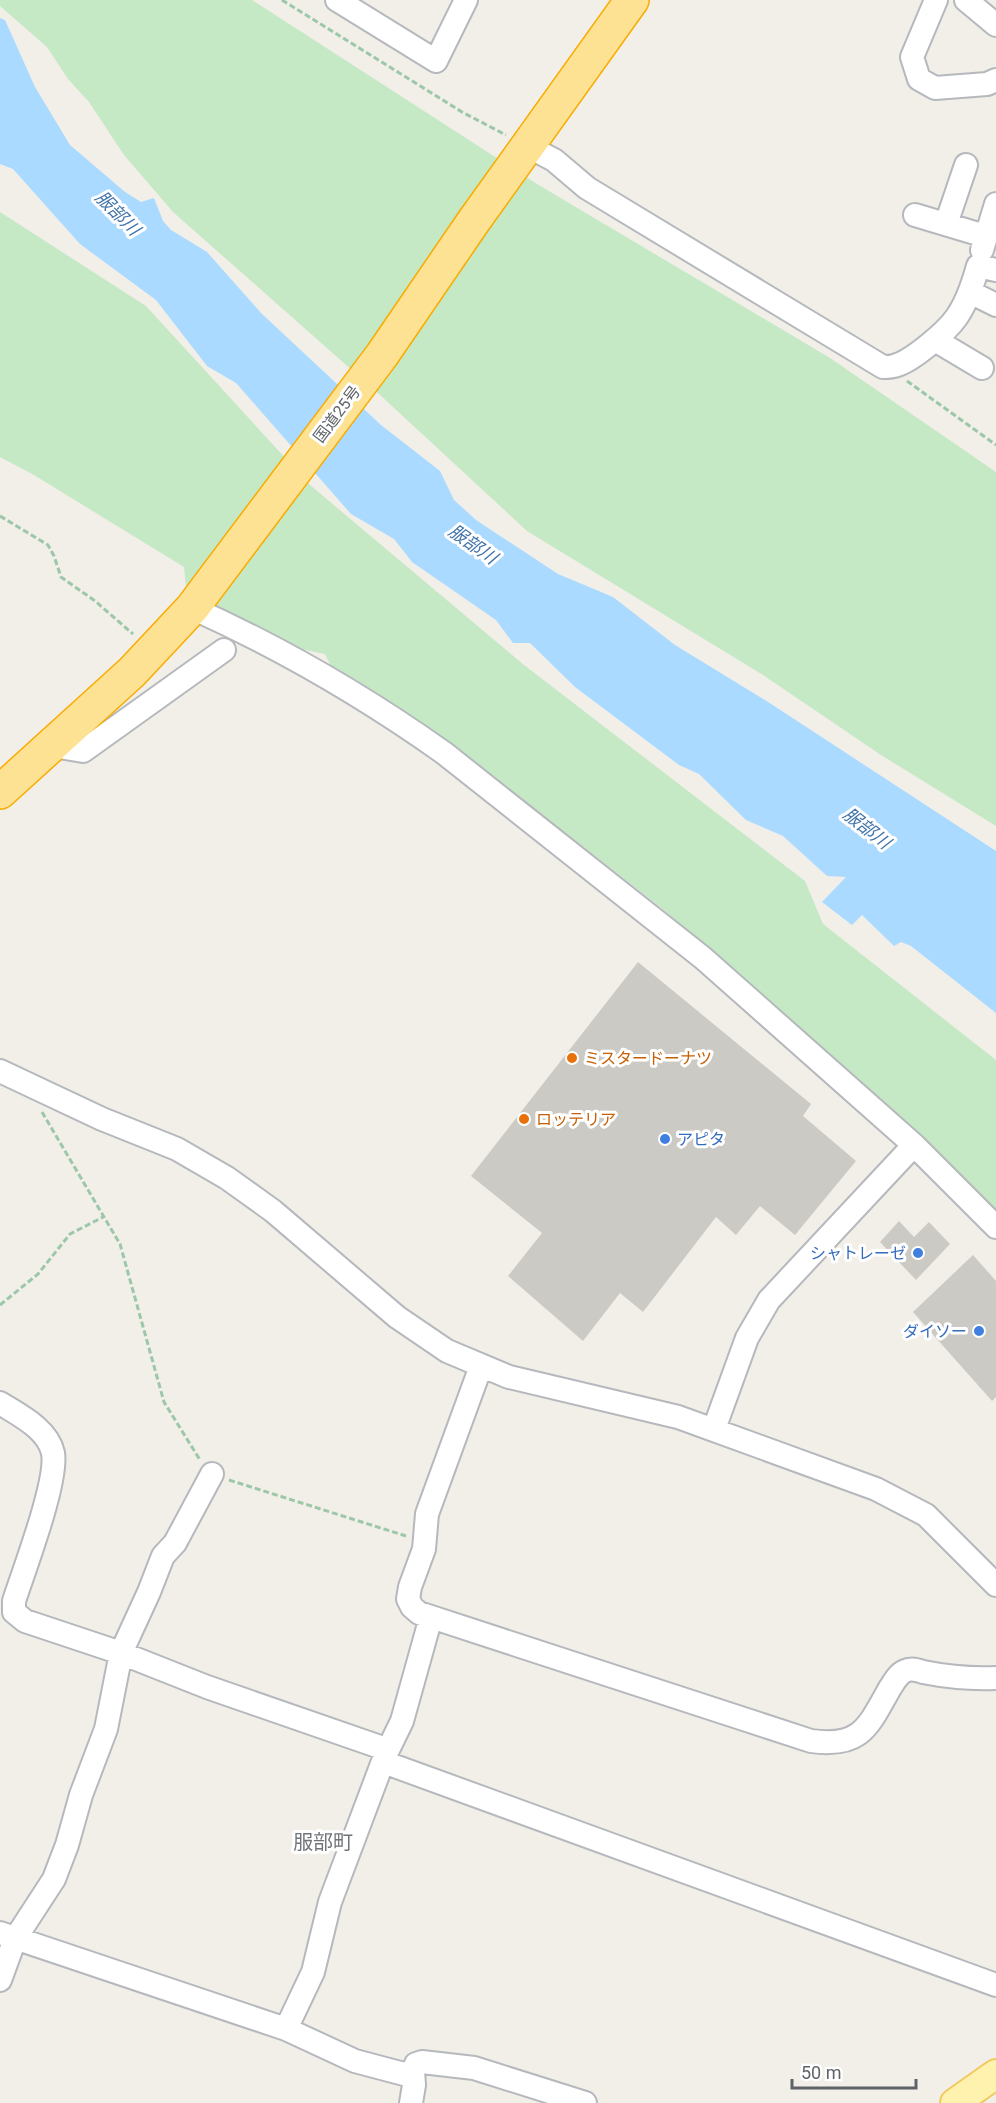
<svg xmlns="http://www.w3.org/2000/svg" width="996" height="2103" font-family="Roboto,'Noto Sans JP',sans-serif">
	<rect width="100%" height="100%" fill="#f1efe8"/>
	<path fill="#c5e8c5" d="M0,0h252l285,184 293,174 166,114v354l-115,-71 -118,-80 -236,-144 -148,-137 -206,-182 -49,-57 -35,-53 -21,-23 -21,-32 -47,-41z
		M0,212l146,94 164,179 214,180 281,216 18,43 173,136v151l-75,-77 -257,-224 -162,-127 -125,-88 -44,-25 -8,-16 -29,-6 -82,-41 -28,-20 -2,-20 -150,-92 -34,-18z"/>
	<path fill="#aadaff" d="M0,18l5,2 30,67 35,58 55,47 16,10 13,-4 9,23 8,9 36,22 54,61 120,112 59,46 14,29 22,20 82,54 55,23 62,48 90,55 231,151v162l-85,-67 -10,-4 -7,4 -32,-31 -10,10 -30,-23 24,-25 -19,-1 -44,-40 -37,-16 -47,-46 -20,-9 -104,-78 -45,-44h-17l-17,-23 -84,-58 -18,-23 -43,-25 -115,-131 -29,-17 -51,-66 -76,-56 -67,-75 -13,-5z"/>
	<path fill="#cccac5" d="M638,962l173,142 -8,12 53,45 -61,74 -35,-29 -24,29 -20,-18 -73,95 -23,-19 -37,48 -75,-65 34,-43 -71,-57z
		M899,1221l15,16 15,-15 21,22 -34,36 -36,-38z
		M973,1255l23,26v116l-4,4 -79,-89z"/>
	<g fill="none" stroke-linecap="round" stroke-linejoin="round">
		<g stroke="#b5b8bc" stroke-width="26">
			<path id="minor" d="M337,0l99,61 30,-61
				M936,0l-24,57 7,22 16,9 52,-4 9,-4
				M966,0l30,25
				M529,147l25,13 33,28 296,179c5,0 10,0 14,-2 16,-5 49,-33 59,-47 11,-15 17,-34 22,-52l18,4
				M915,215l70,21
				M946,224l20,-59
				M982,250l14,-46
				M970,292l26,13
				M935,340l47,28
				M192,608c89,40 173,89 252,145l259,205 211,187 82,82
				M55,741l10,7 18,3 141,-101
				M0,1071l102,48 75,30 50,29 46,33 124,106 50,34 62,26 169,40 198,72 50,26 70,70
				M481,1366l-54,148 -3,35 -14,38 -2,12 4,8 7,6 392,128c50,7 57,-14 79,-53 4,-6 8,-14 15,-17 6,-3 12,-1 18,1 25,5 48,7 73,6
				M0,1403c19,12 48,26 53,50 5,28 -29,117 -39,148v11l11,9 96,32 86,34 173,60 9,17 607,221
				M714,1429l33,-91 22,-38 145,-155
				M0,1933l286,96 69,32 49,13 9,-3 3,-7 6,-2 52,6 111,35
				M0,1980l15,-41 39,-60 13,-34 14,-50 25,-66 15,-76 28,-61 14,-36 12,-13 37,-69
				M286,2029l27,-57 17,-70 55,-146 17,-35 29,-104
				M411,2103l3,-18 -1,-14"/>
		</g>
		<g stroke="#f2c960" stroke-width="32">
			<path id="major" d="M955,2103l41,-29"/>
		</g>
		<g stroke="#f9ab00" stroke-width="36">
			<path id="highway" d="M0,792l132,-120 60,-64 190,-253 91,-133 159,-222"/>
		</g>
		<path stroke="#9cc7a9" stroke-width="3" stroke-dasharray="6 3" stroke-linecap="butt" d="M282,0l180,112 44,23
			M907,381l89,64
			M0,516l48,29 6,11 7,21 34,24 38,33
			M42,1112l78,132 44,158 36,58
			M0,1305l38,-31 32,-40 33,-17
			M229,1480l177,56"/>
		<use href="#minor" stroke="#fff" stroke-width="22"/>
		<use href="#major" stroke="#fff2af" stroke-width="28"/>
		<use href="#highway" stroke="#fde293" stroke-width="33"/>
	</g>
	<g fill="#e8710a" stroke="#fff" stroke-width="2">
		<circle cx="572" cy="1058" r="6"/>
		<circle cx="524" cy="1119" r="6"/>
	</g>
	<g fill="#3f7fe0" stroke="#fff" stroke-width="2">
		<circle cx="665" cy="1139" r="6"/>
		<circle cx="918" cy="1253" r="6"/>
		<circle cx="979" cy="1331" r="6"/>
	</g>
	<g text-anchor="middle" dominant-baseline="central" stroke-width="6" stroke-linejoin="round" paint-order="stroke">
		<g font-size="16" fill="#5f6368" stroke="#fff">
			<text transform="translate(337 414) rotate(-53)">国道25号</text>
		</g>
		<g font-size="16" fill="#c56008" stroke="#fff" text-anchor="start">
			<text x="584" y="1058">ミスタードーナツ</text>
			<text x="536" y="1119">ロッテリア</text>
		</g>
		<g font-size="16" fill="#366cbe" stroke="#fff" text-anchor="end">
			<text x="677" y="1139" text-anchor="start">アピタ</text>
			<text x="906" y="1253">シャトレーゼ</text>
			<text x="967" y="1331">ダイソー</text>
		</g>
		<g font-size="18" font-style="italic" fill="#4174aa" stroke="#fff">
			<text transform="translate(118 213) rotate(45)">服部川</text>
			<text transform="translate(473 544) rotate(35)">服部川</text>
			<text transform="translate(867 828) rotate(38)">服部川</text>
		</g>
		<g font-size="20" fill="#70757a" stroke="#fff">
			<text x="323" y="1842">服部町</text>
		</g>
	</g>
	<path d="M792 2079v9h124v-9" fill="none" stroke="#5f6368" stroke-width="3"/>
	<text x="801" y="2079" font-size="18" fill="#5f6368" stroke="#ffffff" stroke-width="4.5" paint-order="stroke">50 m</text>
</svg>
